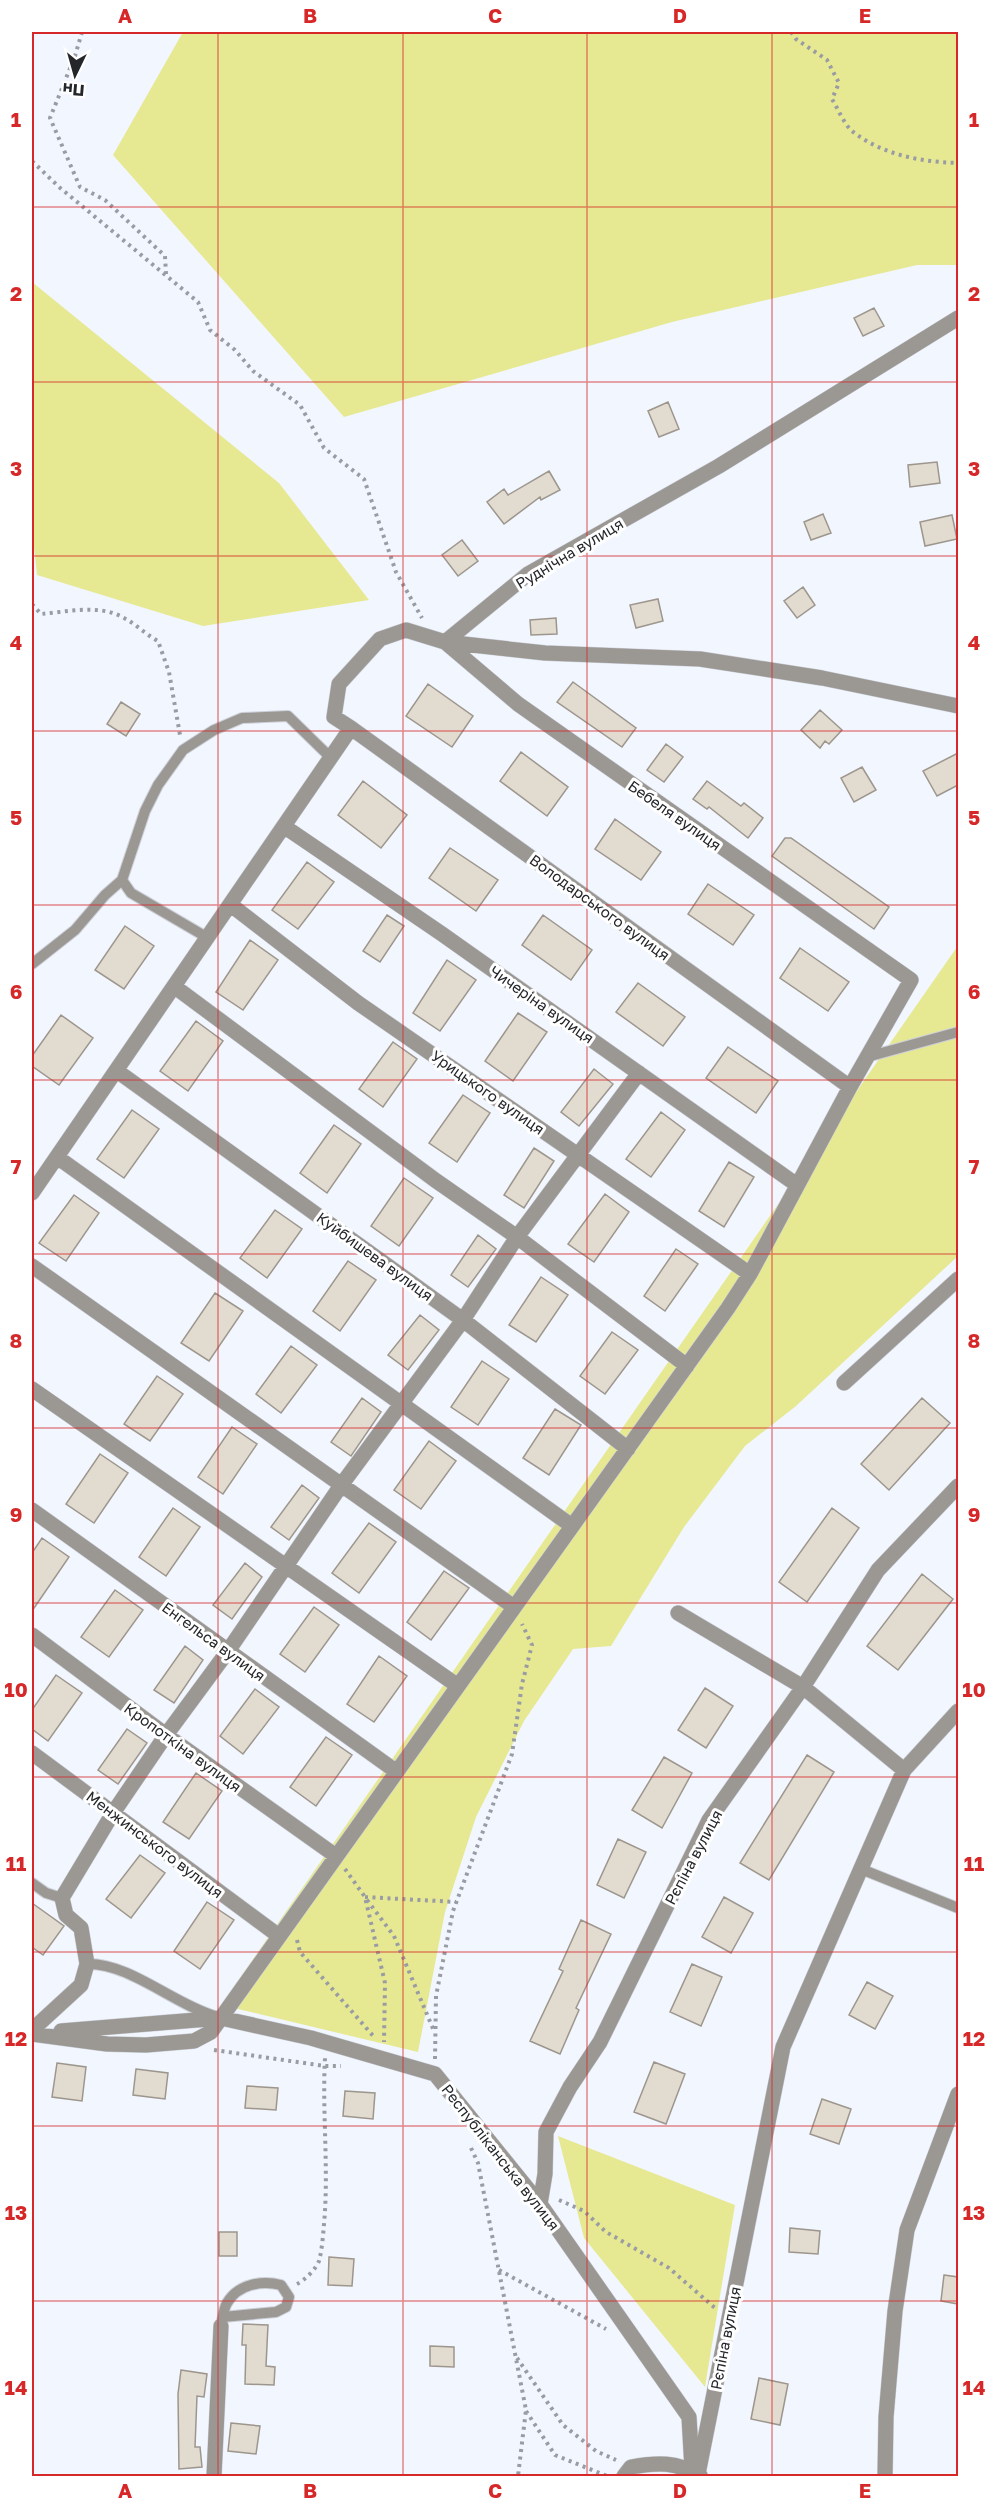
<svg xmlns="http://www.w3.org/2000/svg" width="990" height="2508" font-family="'Golos Text',sans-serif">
	<rect width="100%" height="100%" fill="#f2f6ff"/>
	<path fill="#e6e991" d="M183,32h775v233h-41l-245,57 -328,95 -231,-262z
		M32,282l247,201 90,117 -166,26 -166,-51 -5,-46z
		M957,947l1,309 -162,150 -51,40 -61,81 -73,119 -38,3 -49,72 -48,96 -31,95 -27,140 -197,-47z
		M558,2136l177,69 -30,182 -121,-149z"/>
	<path fill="#e2dbd0" stroke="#9d968d" stroke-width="1.5" d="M874,308l10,18 -21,10 -9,-18z
		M668,402l11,27 -20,8 -11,-26z
		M937,462l3,21 -30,4 -2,-22z
		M549,471l11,19 -19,10 -1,-3 -36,27 -17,-22 17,-13 4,6z
		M823,514l8,19 -20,7 -7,-18z
		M952,515l5,24 -32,7 -5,-24z
		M462,540l16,21 -20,15 -16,-21z
		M803,587l12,18 -18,13 -13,-17z
		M658,599l5,22 -27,7 -6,-23z
		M556,618l1,16 -26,1 -1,-15z
		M573,682l63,46 -14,19 -65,-45z
		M428,684l45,32 -21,31 -46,-31z
		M121,702l19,12 -14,22 -19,-12z
		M820,710l22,20 -13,14 -4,-3 -5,7 -19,-18z
		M666,744l17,13 -19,25 -17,-12z
		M521,752l47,35 -21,29 -47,-35z
		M958,753v32l-21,11 -14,-25z
		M862,767l14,23 -22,12 -13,-24z
		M363,781l44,34 -26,33 -43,-33z
		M707,781l34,25 3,-3 19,15 -15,20 -39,-31 -2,2 -14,-10z
		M615,819l46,33 -20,28 -46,-31z
		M785,838h6l98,69 -15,22 -102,-73z
		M450,848l48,32 -22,31 -47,-33z
		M307,862l27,20 -36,47 -26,-19z
		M708,884l46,31 -21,30 -45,-31z
		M387,915l17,11 -24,36 -17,-11z
		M543,915l49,35 -21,30 -49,-35z
		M125,926l29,20 -30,43 -29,-19z
		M250,940l28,20 -35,50 -27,-18z
		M800,948l49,34 -21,29 -48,-33z
		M447,960l29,20 -36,51 -27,-18z
		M638,983l47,34 -22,29 -47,-34z
		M518,1013l29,19 -34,49 -28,-20z
		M61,1015l32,23 -34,47 -27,-19v-10z
		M196,1021l27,20 -35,50 -28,-20z
		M393,1042l24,17 -34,48 -24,-18z
		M728,1047l50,34 -22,32 -50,-35z
		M594,1069l19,15 -34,42 -18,-14z
		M463,1095l27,18 -33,49 -28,-19z
		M132,1110l27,19 -35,49 -27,-19z
		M661,1112l24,18 -34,47 -25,-18z
		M334,1125l27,19 -34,49 -27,-20z
		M534,1148l20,13 -30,47 -20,-13z
		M729,1162l25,15 -30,50 -25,-16z
		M404,1178l29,20 -34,48 -28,-20z
		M605,1194l24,18 -35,50 -26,-18z
		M74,1195l25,18 -33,48 -27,-18z
		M275,1210l27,19 -35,49 -27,-20z
		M478,1235l18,14 -28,38 -17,-12z
		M676,1249l22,15 -33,47 -21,-15z
		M348,1261l28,19 -36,51 -27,-20z
		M541,1277l27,18 -32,47 -27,-17z
		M215,1293l28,18 -34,50 -28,-18z
		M420,1315l19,15 -31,40 -20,-15z
		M612,1332l26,18 -33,44 -25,-18z
		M291,1346l26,19 -36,48 -25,-19z
		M482,1361l27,18 -31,46 -27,-18z
		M157,1376l26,18 -33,47 -26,-17z
		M362,1398l19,14 -30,44 -20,-14z
		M922,1398l28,25 -61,67 -28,-26z
		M555,1409l26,16 -32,50 -26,-17z
		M232,1427l25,17 -34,50 -25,-17z
		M429,1441l27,20 -35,48 -27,-19z
		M100,1454l28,19 -34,50 -28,-19z
		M302,1485l17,13 -30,42 -18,-13z
		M173,1508l27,19 -34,49 -27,-19z
		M832,1508l27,20 -52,74 -28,-20z
		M369,1523l27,19 -37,51 -27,-20z
		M42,1538l27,19 -37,54v-58z
		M245,1563l17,14 -30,42 -19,-14z
		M444,1571l25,17 -38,52 -24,-18z
		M922,1574l31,25 -55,71 -31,-24z
		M115,1590l28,20 -34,47 -28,-20z
		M314,1607l25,18 -34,47 -25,-18z
		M185,1646l18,14 -29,43 -20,-13z
		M379,1656l28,20 -33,46 -27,-18z
		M56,1675l26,18 -34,48 -16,-12v-19z
		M705,1688l28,18 -27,42 -28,-18z
		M255,1689l24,18 -36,47 -23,-18z
		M127,1729l20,14 -29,41 -20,-14z
		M326,1737l26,18 -36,51 -26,-19z
		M807,1755l27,17 -65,108 -29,-17z
		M664,1757l28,16 -30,55 -30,-18z
		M196,1773l26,18 -33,48 -26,-17z
		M618,1839l28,13 -22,46 -27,-13z
		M140,1855l25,18 -34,45 -25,-19z
		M724,1897l29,16 -22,40 -29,-16z
		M207,1902l27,18 -34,49 -26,-18z
		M32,1903l32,23 -21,29 -11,-8z
		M581,1920l30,14 -35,74 3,2 -19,44 -30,-13 33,-70 -4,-2z
		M692,1964l30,13 -21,49 -31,-14z
		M867,1982l26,14 -18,33 -26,-14z
		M654,2062l31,12 -19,50 -32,-12z
		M57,2063l29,4 -4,34 -30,-4z
		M136,2069l32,4 -3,26 -32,-4z
		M247,2086l31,2 -2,22 -31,-2z
		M345,2091l30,2 -2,26 -30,-3z
		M822,2099l29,10 -12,35 -29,-10z
		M790,2228l30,3 -2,23 -29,-2z
		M219,2232h18v24h-18z
		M329,2257l25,2 -2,27 -24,-1z
		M944,2275l14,2v27l-17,-3z
		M243,2324l25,1 -2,41 9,1 -1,18 -29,-1 1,-39h-4z
		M430,2346l24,1v20l-24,-1z
		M181,2370l26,4 -3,23 -7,-1 -2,51h5l2,20 -23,2 -1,-75z
		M759,2378l29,6 -8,41 -29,-6z
		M231,2423l29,3 -4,28 -28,-3z"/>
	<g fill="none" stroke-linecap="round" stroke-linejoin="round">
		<g stroke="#cdd1d9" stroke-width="12">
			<path id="lane" d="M122,880l9,13 77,45
				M32,964l43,-34 30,-35 17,-15 23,-69 13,-26 25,-35 31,-20 28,-12 46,-2 43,42
				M867,1057l91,-25
				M861,1869l97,39
				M32,1883l14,10 16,5
				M87,1964c43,-1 86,40 128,52
				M221,2326c2,-7 2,-16 6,-23 11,-19 35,-23 54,-18l8,12 -3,10 -10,5 -53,5"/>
		</g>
		<g stroke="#cdd1d9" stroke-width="16">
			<path id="street" d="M445,642l83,-68 191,-108 239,-148
				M351,728l499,359
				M285,827l157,107 355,251
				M231,905l127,98 392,271
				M175,987l260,193 82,57 170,129
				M117,1071l346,249 165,129
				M57,1157l515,369
				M32,1193l319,-465 -17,-11 5,-33 41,-45 26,-9 39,12 100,11 155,6 122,19 136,28
				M32,1266l482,341
				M844,1383l114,-104
				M32,1389l426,297
				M32,1510l365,262
				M678,1613l125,74 101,83
				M32,1635l134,100 170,121
				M32,1753l247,183
				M32,2030l49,-45 6,-21 -6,-36 -15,-13 -4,-17 51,-85 53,-78 62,-84 114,-167 121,-164 54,-83 122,-164
				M61,2031l160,-13 90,20 124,36 105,130 149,213 3,52
				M32,2034l75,10 39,1 48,-4 17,-9 517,-724 22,-34 100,-187 61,-107 -393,-276 -73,-62
				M540,2204l5,-30 1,-42 24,-45 30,-45 109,-222 94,-133 75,-117 80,-84
				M698,2474l85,-427 121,-277 54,-59
				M214,2476l7,-150
				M624,2476l7,-9c27,-5 45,-5 69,8
				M885,2476l1,-59 9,-106 12,-81 51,-136"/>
		</g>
		<path stroke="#999ca3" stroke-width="4" stroke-dasharray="3 4.5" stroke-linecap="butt" d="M82,32l-7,24 -25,62 30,69 25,13 60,56 1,18
			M791,32l5,7 31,21 12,23 -7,16c6,10 12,25 20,32 30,24 70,31 106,32
			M32,161l27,26 139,115 12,28 25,20 18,21 47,34 24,43 40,31 32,93 26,46
			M32,604l9,10c25,-2 58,-10 81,3 13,6 23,17 36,24l11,31 11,63
			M345,1869l20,28 20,86 -1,59
			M365,1897l91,5
			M367,1900l27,36 40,95
			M297,1940l3,12 75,86
			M214,2050l111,16h16
			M435,2059l1,-63 17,-85 59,-157 10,-70 10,-39 -10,-21
			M471,2148l7,15 48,247 -8,66
			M559,2200l25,11 22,21 63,36 46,40
			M499,2270l107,59
			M297,2284c8,-4 19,-15 22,-23 3,-11 4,-25 5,-37 5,-55 -2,-111 1,-166
			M517,2358l46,67 33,26 20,9
			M526,2411l29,44 52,21"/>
		<use href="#lane" stroke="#9b9894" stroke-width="10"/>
		<use href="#street" stroke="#9b9894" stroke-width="15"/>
	</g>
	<path fill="none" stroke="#d62828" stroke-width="1.5" stroke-opacity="0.55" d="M218,32v2444M403,32v2444M587,32v2444M772,32v2444M32,207h926M32,382h926M32,556h926M32,731h926M32,905h926M32,1080h926M32,1254h926M32,1428h926M32,1603h926M32,1777h926M32,1952h926M32,2126h926M32,2301h926"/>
	<g text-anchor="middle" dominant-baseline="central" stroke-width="6" stroke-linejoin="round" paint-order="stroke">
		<g font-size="15" fill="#24262a" stroke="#fff">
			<text transform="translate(569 553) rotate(-31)">Руднічна вулиця</text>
			<text transform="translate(675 815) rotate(35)">Бебеля вулиця</text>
			<text transform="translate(600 907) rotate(36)">Володарського вулиця</text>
			<text transform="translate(542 1004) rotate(35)">Чичеріна вулиця</text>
			<text transform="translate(488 1092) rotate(35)">Урицького вулиця</text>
			<text transform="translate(375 1256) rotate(36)">Куйбишева вулиця</text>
			<text transform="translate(214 1641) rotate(36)">Енгельса вулиця</text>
			<text transform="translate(183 1747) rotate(36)">Кропоткіна вулиця</text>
			<text transform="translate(155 1844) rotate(37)">Менжинського вулиця</text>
			<text transform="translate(693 1857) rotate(-62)">Рєпіна вулиця</text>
			<text transform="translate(501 2157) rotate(52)">Республіканська вулиця</text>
			<text transform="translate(725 2338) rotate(-79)">Рєпіна вулиця</text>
		</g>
	</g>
	<rect width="990" height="2508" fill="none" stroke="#ffffff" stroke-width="66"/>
	<g transform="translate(75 75) rotate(185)" stroke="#ffffff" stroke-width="4.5" paint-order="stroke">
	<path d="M0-4.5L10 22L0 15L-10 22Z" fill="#24262a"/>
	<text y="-9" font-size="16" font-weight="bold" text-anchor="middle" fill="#24262a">Пн</text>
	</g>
	<rect x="33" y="33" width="924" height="2442" fill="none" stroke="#d62828" stroke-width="2"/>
	<g font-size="20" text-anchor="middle" font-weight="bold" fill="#d62828">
		<text x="125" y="23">A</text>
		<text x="310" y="23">B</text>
		<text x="495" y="23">C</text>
		<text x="680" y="23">D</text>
		<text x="865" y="23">E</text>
		<text x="16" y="127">1</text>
		<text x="974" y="127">1</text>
		<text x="16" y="301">2</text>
		<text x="974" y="301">2</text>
		<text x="16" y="476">3</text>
		<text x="974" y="476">3</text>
		<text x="16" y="650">4</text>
		<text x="974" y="650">4</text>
		<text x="16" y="825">5</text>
		<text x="974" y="825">5</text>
		<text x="16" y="999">6</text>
		<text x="974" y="999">6</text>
		<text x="16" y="1174">7</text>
		<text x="974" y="1174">7</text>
		<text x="16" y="1348">8</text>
		<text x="974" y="1348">8</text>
		<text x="16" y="1522">9</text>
		<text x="974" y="1522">9</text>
		<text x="16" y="1697">10</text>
		<text x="974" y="1697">10</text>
		<text x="16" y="1871">11</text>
		<text x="974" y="1871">11</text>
		<text x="16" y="2046">12</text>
		<text x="974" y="2046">12</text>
		<text x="16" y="2220">13</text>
		<text x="974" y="2220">13</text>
		<text x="16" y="2395">14</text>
		<text x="974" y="2395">14</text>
		<text x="125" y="2498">A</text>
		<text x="310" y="2498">B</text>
		<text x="495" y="2498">C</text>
		<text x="680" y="2498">D</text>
		<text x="865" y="2498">E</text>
	</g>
</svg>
